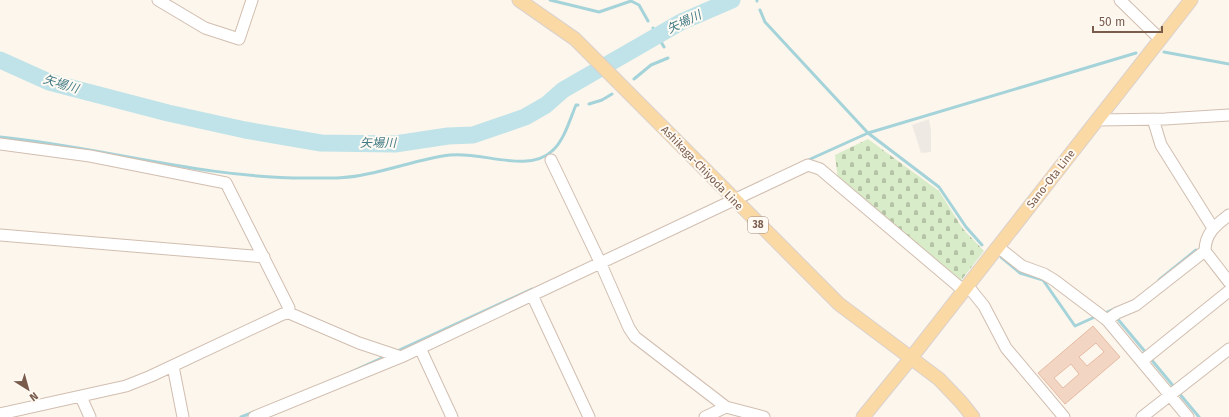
<svg xmlns="http://www.w3.org/2000/svg" width="1229" height="417" font-family="'Fira Sans','Noto Sans JP',sans-serif">
	<defs>
		<pattern id="cemetery-stones" width="16" height="16" patternUnits="userSpaceOnUse"><rect width="16" height="16" fill="#d8ecc9"/><path d="M2 7V4a2 2 0 0 1 4 0v3zM10 15v-3a2 2 0 0 1 4 0v3z" fill="#b4c2a5"/></pattern>
	</defs>
	<rect width="100%" height="100%" fill="#fdf6ec"/>
	<path fill="#efe9e4" d="M929,119l2,11v22l-10,1 -9,-28z"/>
	<path fill="url(#cemetery-stones)" d="M868,139l71,52 24,38 21,22 -25,32 -121,-103 -3,-25z"/>
	<g fill="none" stroke-linecap="round" stroke-linejoin="round">
		<path stroke="#a5d3da" stroke-width="3" d="M550,0l49,12 32,-11 8,4 9,16
			M757,0v1
			M760,10l5,12 103,111 71,54 27,40 16,18
			M653,28l11,19
			M1164,52l65,12
			M634,79l17,-14 17,-7
			M589,104l13,-4 10,-6
			M0,137c102,10 202,41 305,41 20,0 42,1 62,-4 27,-5 56,-16 83,-19 31,-4 78,19 102,-4 12,-10 18,-32 24,-46h2
			M806,161l62,-28 268,-80
			M1001,257l19,16 23,7 32,46 22,-10
			M1159,280l37,-30
			M1103,314l13,-6
			M1116,317l31,37
			M395,352l137,-63
			M1150,358l25,30
			M351,372l35,-16
			M1178,392l21,25
			M241,417l13,-5"/>
		<path stroke="#bfe3e8" stroke-width="17" d="M0,60l49,22 119,31 77,17 76,13 74,1 53,-8 25,-1 52,-18 21,-12 17,-15 118,-68 51,-22"/>
	</g>
	<path fill="#f3d5c3" stroke="#e6bba3" fill-rule="evenodd" d="M1093,326l27,31 -55,47 -27,-31zM1096,343l8,9 -17,14 -8,-9zM1071,364l8,10 -16,14 -9,-10z"/>
	<g fill="none" stroke-linecap="round" stroke-linejoin="round">
		<g stroke="#d1beb0" stroke-width="13">
			<path id="minor" d="M158,0l47,28 34,11 13,-39
				M1120,0l40,39
				M1153,119l8,26 52,83
				M1098,120l67,-1 64,-4
				M0,144l90,12 136,27 63,125v5
				M551,160l49,102 29,66 6,9 91,70 38,10
				M1229,215c-13,10 -24,18 -24,36l24,31
				M0,235l264,22
				M998,247l24,19 22,8 10,6 53,40 81,97
				M967,285l17,21 22,42 58,69
				M532,295l57,122
				M1107,320l10,-7 19,-8 69,-54
				M420,348l32,69
				M1142,361l87,-70
				M173,366l10,51
				M81,397l9,20
				M0,414l126,-28 25,-10 132,-62 6,-1 70,30 42,14
				M254,417l147,-60 407,-192 12,4 143,121
				M705,417l21,-10
				M1142,417l87,-68"/>
		</g>
		<g stroke="#dad1cd" stroke-width="15">
			<path id="major" d="M519,0l56,39 264,265 100,75 22,23 12,15
				M863,417l48,-59 280,-358"/>
		</g>
		<use href="#minor" stroke="#fff" stroke-width="11"/>
		<use href="#major" stroke="#fbd9a5" stroke-width="13"/>
	</g>
	<g text-anchor="middle" dominant-baseline="central" stroke-width="4" stroke-linejoin="round" paint-order="stroke">
		<rect fill="#fffaf3" stroke="#a28b7f" stroke-width="1" x="748" y="217" width="20" height="16" rx="3"/>
		<g font-size="10" font-weight="bold" fill="#7a5c4d">
			<text x="758" y="225">38</text>
		</g>
		<g font-size="11" fill="#7a5c4d" stroke="#fffaf3">
			<text transform="translate(702 168) rotate(46)">Ashikaga-Chiyoda Line</text>
			<text transform="translate(1051 179) rotate(-52)">Sano-Ota Line</text>
		</g>
		<g font-size="12" font-style="italic" fill="#437c86" stroke="#fffaf3">
			<text transform="translate(684 22) rotate(-26)">矢場川</text>
			<text transform="translate(61 84) rotate(17)">矢場川</text>
			<text x="378" y="143">矢場川</text>
		</g>
	</g>
	<g transform="translate(28 389) rotate(143)" stroke="#fffaf3" stroke-width="3" paint-order="stroke">
	<path d="M0-3L7 15L0 10L-7 15Z" fill="#7a5c4d"/>
	<text y="-6" font-size="11" font-weight="bold" text-anchor="middle" fill="#7a5c4d">N</text>
	</g>
	<path d="M1093 26v6h69v-6" fill="none" stroke="#7a5c4d" stroke-width="2"/>
	<text x="1099" y="26" font-size="12" fill="#7a5c4d" stroke="#fffaf3" stroke-width="3" paint-order="stroke">50 m</text>
</svg>
